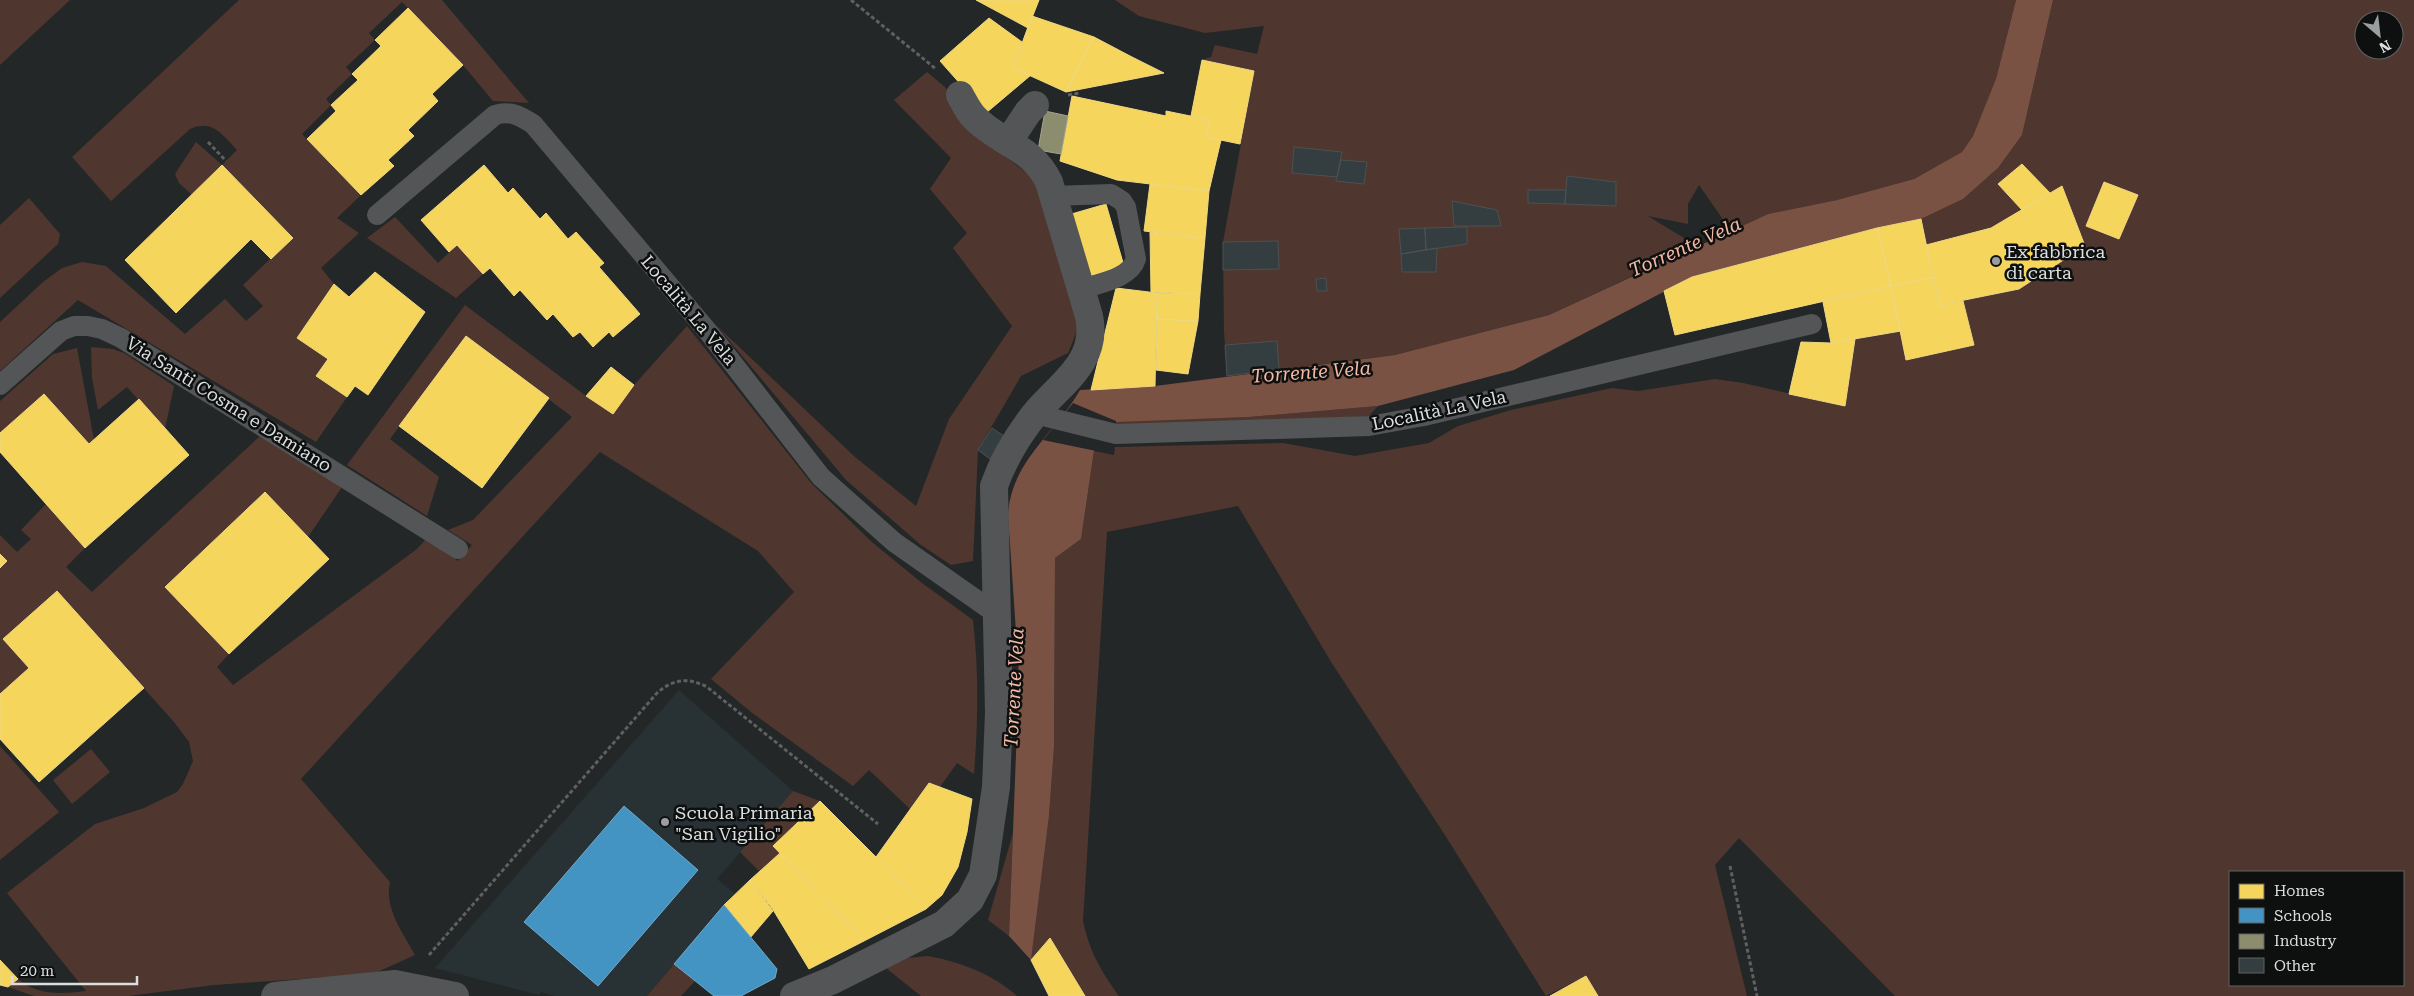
<svg xmlns="http://www.w3.org/2000/svg" width="2414" height="996" font-family="'Roboto Serif',serif">
	<rect width="100%" height="100%" fill="#242727"/>
	<path fill="#283234" d="M679,690l114,101 -76,88 17,14 -87,103h-92l-14,-4 -2,3 -104,-27z"/>
	<path fill="#4f372f" fill-rule="evenodd" d="M0,0h70l-70,65z
		M239,0h203l87,103 -36,-2 -30,-36 -61,-63 -33,31 6,7 -29,27 6,7 -26,25 5,6 -29,29 59,61 -24,23 22,15 -38,35 13,16 -37,54 31,21 -12,18 31,20 -31,45 -238,-142 -78,71v-49l43,-40 19,-14 20,-6 24,4 79,68 40,-35 21,22 17,-15 -20,-21 50,-48 -71,-71 -30,29 -13,-12 -4,-9 21,-32 26,23 15,-15c-15,-16 -25,-31 -47,-21l-79,72 -39,-44z
		M1115,0h901l-20,80 -23,56 -11,16 -48,27 -77,21 -69,14 -37,17 -32,-46 -11,19v20l-40,-8 49,30 -148,69 -154,40 -168,21 -3,-45 -1,-89 31,-170 -52,-12 9,-3 4,-12 42,9 7,-28 -59,7 -66,-17zM1567,176l49,6v23l-88,-2v-13h38z
		M2053,0h361v996h-519l-156,-158 -24,27 32,131h-149l-12,-20 -40,20 -103,-164 -110,-167 -95,-159 -131,26 -24,389c6,29 18,51 36,75h-34l-35,-57 -19,21 18,-144 5,-69 1,-189 26,-19 13,-88 20,4 1,-8 168,-4 72,13 74,-13 29,-17 53,-16 101,-22 26,3 77,-12 28,4 102,23 10,-67 46,-8 6,29 67,-15 -11,-44 56,-12 66,-43 -23,-59 -12,6 -28,-29v46l-31,18 -65,17 -5,-26 42,-20 35,-31 24,-33zM2364,20h30v30h-30zM2230,872h173v113h-173z
		M927,72l18,15 39,54 55,41 40,144 -11,27 -47,23 -43,74 -5,111 -22,4 -30,-20 -75,-65 -129,-154 138,131 61,49 33,-87 63,-93 -59,-78 14,-15 -37,-44 21,-31 -57,-58z
		M29,198l31,36 -2,10 -58,54v-73z
		M395,217l43,46 19,-18 26,29 -27,24 -89,-60z
		M465,305l121,91 48,-11 53,-59 125,158 61,59 49,40 51,37c6,52 5,102 1,154l-17,-11 -17,24 -11,-4 -19,26 -41,-39 -16,16 -102,-74 -40,-33 83,-87 -36,-41 -158,-99 -299,327 89,103c-6,26 13,51 25,73l-42,19 -159,11 -86,11h-94l-26,-9 10,-8c20,17 44,15 68,12l-79,-98 88,-69 49,-16 33,-16 6,-8 10,-23 -4,-19 -15,-20 -117,-131 -53,48 25,29 -29,26v-159l17,17 14,-13 -10,-9 25,-26 39,44 -19,19 26,25 168,-156 82,51 -34,50 -43,-45 -100,94 64,68 -12,13 16,18 184,-136 9,-10 32,22 14,-16 -24,-15 25,-10 99,-103 -106,-81 -76,103 49,38 -12,39 -80,-51z
		M91,347l22,2 11,4 50,33 -9,43 -38,-42 -29,23 -6,-32z
		M77,348l17,92 -5,4 -45,-50 -44,39v-32l53,-47z
		M1378,406l-9,10 -253,12v-7l133,-4z
		M0,746l59,66 -59,48z
		M91,749l19,23 -38,32 -19,-24z
		M793,791l27,10 -46,45 6,7 -21,18 -19,-19z
		M1013,833l-4,103 -21,-16z
		M928,956c32,6 65,18 89,40h-96l-35,-28 21,-10z
		M674,964l21,17 -14,15h-34z"/>
	<path fill="#7a5244" d="M2016,0h37l-31,135 -24,33 -35,31 -42,20 -44,9 -185,49 -178,93 -136,36 -129,11 -133,5 -22,29 -13,88 -26,19 -1,189 -5,69 -18,144 -22,-24 10,-260 -11,-161c3,-54 47,-81 72,-125l75,-4 240,-31 154,-40 219,-101 69,-14 77,-21 48,-27 11,-16 23,-57z"/>
	<path fill="#242727" d="M1073,403l43,18v5l-20,25 -53,-11z"/>
	<path fill="#f6d55c" stroke="#eed883" d="M976,0h63l-11,28z
		M408,8l55,57 -31,29 6,7 -30,29 6,6 -26,24 6,6 -33,29 -54,-56 29,-28 -5,-6 27,-25 -6,-6 29,-28 -6,-6z
		M1032,16l62,21 -28,55 -53,-24z
		M989,18l33,24 -9,26 18,7 -45,38 -46,-52z
		M1094,37l38,20 32,16 -98,19z
		M1202,60l52,11 -14,73 -34,-7 4,-17 -19,-4z
		M1072,96l94,20v-5l44,9 -4,17 15,3 -12,51 -92,-11 -57,-19z
		M2022,164l28,29 -28,17 -24,-26z
		M222,165l71,73 -22,21 -20,-20 -75,74 -51,-53z
		M484,165l24,28 5,-5 27,31 6,-6 22,26 8,-7 28,31 -5,4 41,47 -27,23 -4,-5 -16,15 -13,-15 -7,5 -20,-23 -6,6 -27,-30 -6,6 -24,-28 -7,6 -26,-29 -8,7 -28,-32z
		M2104,182l34,13 -19,44 -33,-13z
		M1150,184l59,7 -4,47 -61,-7z
		M2062,186l23,60 -66,43 -79,16 -14,-60 65,-17z
		M1106,204l18,62 -38,11 -18,-62z
		M1921,219l12,58 -42,9 -14,-58z
		M1877,228l14,58 -216,49 -11,-44 28,-14z
		M1150,232l55,6 -5,56 -49,-2z
		M375,272l50,40 -57,83 -13,-9 -8,11 -31,-21 12,-17 -31,-21 37,-54 15,13z
		M1933,277l7,28 23,-4 11,44 -68,15 -15,-74z
		M1891,286l10,45 -70,12 -8,-41z
		M1116,288l41,5 -2,93 -64,4z
		M1157,293l43,1 -2,27 -41,-2z
		M1157,319l41,2 -10,53 -32,-4z
		M466,336l83,62 -67,90 -83,-62z
		M1855,339l-10,67 -56,-12 12,-52 30,1z
		M611,367l23,18 -21,29 -27,-18z
		M44,394l45,50 50,-45 50,56 -104,93 -85,-96v-19z
		M265,492l64,67 -100,95 -64,-67z
		M0,554l7,7 -7,7z
		M57,591l87,97 -105,94 -39,-43v-45l29,-26 -26,-29z
		M929,783l43,16 -5,33 -9,35 -16,28 -16,14 -50,-52z
		M820,801l56,56 50,52 -62,32 -91,-95z
		M780,853l84,88 -55,28 -37,-61 -22,-28z
		M750,880l23,31 -23,27 -26,-33z
		M1050,938l35,58h-36l-18,-36z
		M0,960l18,19 -10,8 -8,-2z
		M1586,976l12,20h-48z"/>
	<path fill="#4393c3" stroke="#71aacb" d="M624,806l74,64 -100,116 -74,-64z
		M724,905l53,64 -2,9 -34,18h-27l-40,-32z"/>
	<path fill="#8c8c6e" stroke="#a4a590" d="M1045,111l23,5 -7,38 -23,-4z"/>
	<path fill="#343e40" stroke="#4e5051" d="M1294,147l48,5 -5,25 -45,-4z
		M1341,160l26,2 -3,22 -28,-3z
		M1567,176l49,6v24l-51,-2z
		M1528,190h38l-1,14 -37,-1z
		M1452,201l45,9 4,16h-47z
		M1467,227v17l-41,6 -1,-22z
		M1425,228l1,22 -25,4 -2,-25z
		M1278,241l1,28 -56,1v-28z
		M1437,248l-1,24h-34l-1,-18z
		M1326,278l1,13h-10l-1,-12z
		M1277,341l2,28 -52,7 -2,-31z
		M992,428l12,8 -14,23 -12,-9z"/>
	<g fill="none" stroke-linecap="round" stroke-linejoin="round">
		<path stroke="#5f6161" stroke-width="3" stroke-dasharray="4 2.5" stroke-linecap="butt" d="M851,0l85,69
			M1068,95l12,-2
			M208,142l18,19
			M1730,866l27,130
			M429,955l228,-262c16,-14 31,-16 50,-6l171,137"/>
		<path stroke="#535556" stroke-width="20" d="M1053,196l58,-2 11,7 4,6 10,52c-6,20 -38,24 -56,31
			M377,215l118,-100c15,-5 25,1 38,9l177,210 111,143 73,65 104,73
			M0,385l61,-54 13,-5h14l14,3 19,9 337,211
			M1035,414l81,20 253,-8 55,-10 388,-92"/>
		<path stroke="#535556" stroke-width="28" d="M1008,142l20,-30 7,-7
			M275,996l120,-12 60,12
			M794,996l39,-16 111,-56 26,-24 13,-25 13,-88 3,-75 -5,-226c9,-26 23,-49 40,-71 24,-30 65,-52 55,-99l-40,-134c-16,-34 -45,-37 -71,-61 -8,-6 -13,-17 -18,-26"/>
	</g>
	<g fill="#9b9e9f" stroke="#0e1010" stroke-width="2">
		<circle cx="1996" cy="261" r="5"/>
		<circle cx="665" cy="822" r="5"/>
	</g>
	<g text-anchor="middle" dominant-baseline="central" stroke-width="5" stroke-linejoin="round" paint-order="stroke">
		<g font-size="18" fill="#dbdedf" stroke="#0e1010" text-anchor="start">
			<text x="2006" y="251">Ex fabbrica<tspan x="2006" dy="21">di carta</tspan></text>
			<text x="675" y="812">Scuola Primaria<tspan x="675" dy="21">"San Vigilio"</tspan></text>
		</g>
		<g font-size="18" fill="#dbdedf" stroke="#0e1010">
			<text transform="translate(689 310) rotate(50)">Località La Vela</text>
			<text transform="translate(229 404) rotate(32)">Via Santi Cosma e Damiano</text>
			<text transform="translate(1439 410) rotate(-12)">Località La Vela</text>
		</g>
		<g font-size="19" font-style="italic" fill="#f5b9a5" stroke="#0e1010">
			<text transform="translate(1685 247) rotate(-24)">Torrente Vela</text>
			<text transform="translate(1311 372) rotate(-4)">Torrente Vela</text>
			<text transform="translate(1014 688) rotate(-87)">Torrente Vela</text>
		</g>
	</g>
	<rect x="2229" y="871" width="175" height="115" fill="#0e1010" stroke="#606263"/>
	<rect x="2239" y="884" width="25" height="15" fill="#f6d55c" stroke="#606263"/>
	<text x="2274" y="896" font-size="15" fill="#dbdedf">Homes</text>
	<rect x="2239" y="908" width="25" height="15" fill="#4393c3" stroke="#606263"/>
	<text x="2274" y="921" font-size="15" fill="#dbdedf">Schools</text>
	<rect x="2239" y="934" width="25" height="15" fill="#8c8c6e" stroke="#606263"/>
	<text x="2274" y="946" font-size="15" fill="#dbdedf">Industry</text>
	<rect x="2239" y="958" width="25" height="15" fill="#343e40" stroke="#606263"/>
	<text x="2274" y="971" font-size="15" fill="#dbdedf">Other</text>
	<g transform="translate(2379 35) rotate(152)"><circle r="24" fill="#0e1010" stroke="#606263"/>
	<path d="M0-4L9 19L0 12L-9 19Z" fill="#9b9e9f"/>
	<text y="-8" font-size="14" font-weight="bold" text-anchor="middle" fill="#dbdedf">N</text>
	</g>
	<path d="M12 976v8h125v-8" fill="none" stroke="#dbdedf" stroke-width="2.5"/>
	<text x="20" y="976" font-size="15" fill="#dbdedf" stroke="#0e1010" stroke-width="4" paint-order="stroke">20 m</text>
</svg>
